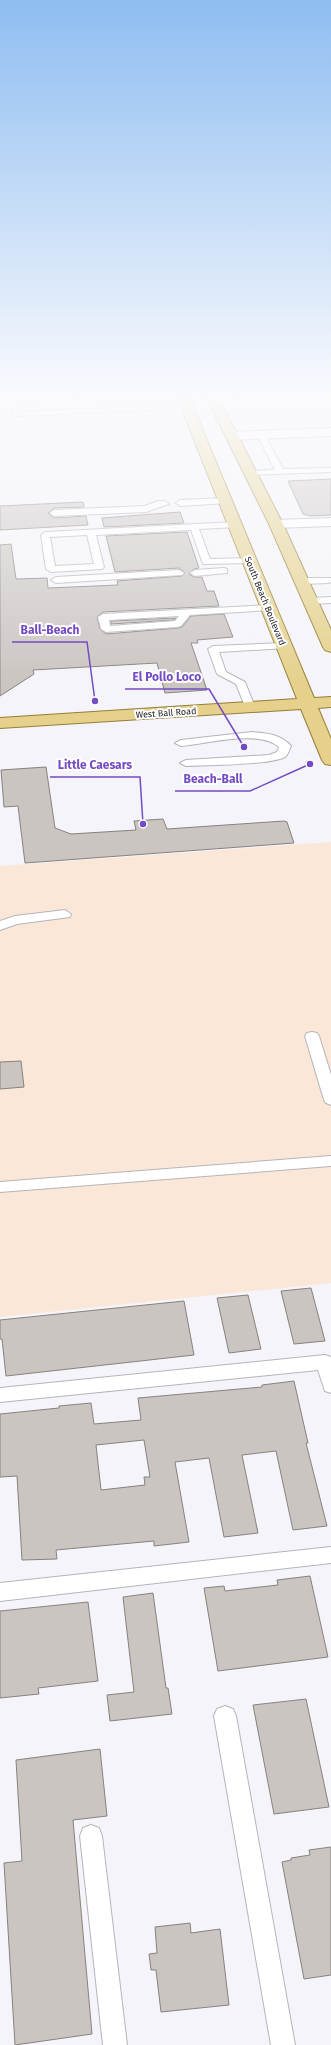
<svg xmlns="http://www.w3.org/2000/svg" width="331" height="2045" font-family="'Fira Sans',sans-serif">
	<rect width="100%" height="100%" fill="#f5f4fa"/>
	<path fill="#fae7d7" d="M331,842v441l-331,34v-451z"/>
	<path fill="#cbc5c2" stroke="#87827e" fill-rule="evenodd" d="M331,479v36l-20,1 -8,-2 -15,-33z
		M83,502l1,5 -30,1 -6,5 6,5 32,-2 2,9 -88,5v-24z
		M180,512l4,11 -80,4 -2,-9z
		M187,532l12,36 -5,1 -5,5 5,3h8l5,14h7l5,15 -116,6 -6,5 3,12 6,5 72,-6 4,-1 9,-11 33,-2 9,23 -36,3 1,3h-7l16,47 -42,3 -8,-30 -124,7 1,4 -34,22v-151l11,-1 5,35 31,-1 1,10 70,-3 -1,-4 65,-5 3,-3 -6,-5 -64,4 -9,-36z
		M176,618l-2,2 -63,4v-3z
		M46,767l9,61 16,6 65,-4 -2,-9 29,-2 4,10 117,-8 3,1 7,21 -269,20 -7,-57 -14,1 -3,-37z
		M21,1061l3,26 -24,2v-27z
		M311,1288l14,53 -31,3 -13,-53z
		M248,1295l13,54 -32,4 -12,-55z
		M184,1301l10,54 -188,21 -4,-37h-2v-19z
		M294,1381l14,62h-2l21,83 -34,4 -17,-79 -34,4 16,78 -34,4 -15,-79 -34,4 14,80 -35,4v-5l-98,9 1,9 -35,1 -5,-84 -17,1v-63l59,-6v-2l32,-3 3,21 47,-4 -3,-22 124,-11v-2zM144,1440l6,37h-6l1,8 -44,5 -5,-45z
		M310,1576l18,81 -110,14 -14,-83 20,-2 1,5 53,-6 -1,-5z
		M153,1593l13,95h2l4,26 -62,7 -3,-26 27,-3 -11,-95z
		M88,1602l10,79 -60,7 1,6 -39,4v-87z
		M306,1699l23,108 -55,7 -21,-109z
		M100,1749l7,67 -34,4 19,214 -77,11 -11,-182 18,-2 -6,-101z
		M331,1847v128l-27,4 -22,-117 9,-2v-2l19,-3 -1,-5z
		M190,1923l1,10 29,-4 9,76 -68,7 -5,-42h-5l-2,-16 8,-1 -2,-26z"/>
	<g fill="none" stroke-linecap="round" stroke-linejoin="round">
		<g stroke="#b5b4b9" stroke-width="2">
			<path id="service" d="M10,397h73l-4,2 -62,2 2,11 134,-6 4,2 -4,2 -137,6 -4,-2z
				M210,397h30l-4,2 -23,1h-3z
				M187,405h3v4l-27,1 -4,-2 4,-2z
				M258,433l7,2 18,34 48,-1v4l-83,3v-4h3l24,-1 -18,-35z
				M225,498l3,1v4l-48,3 -4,-3 4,-3z
				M158,501h7l4,3 -23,8 -92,4 -4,-3 4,-3 91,-4z
				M234,522l4,3 -1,2 -38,2 11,30 39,-1 5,3 -2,2 -49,1 -12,-34 -95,5 8,32 -2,2 -51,3 -5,-3 -5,-34 4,-3zM87,535l7,29 -39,2 -5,-29z
				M224,568l3,1v4l-32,3 -5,-3 5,-3z
				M179,570l5,3 -2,2 -126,8 -5,-3 5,-3z
				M331,578v4l-2,1 -27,1 -5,-3 5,-3z
				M331,597v6l-20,1 -5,-3 5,-3z
				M268,605l5,3 -2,2 -81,5 -9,11 -3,1 -72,5 -5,-3 -3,-12 5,-3zM179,616l-4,5 -65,5 -1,-6z
				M283,643l5,3 -1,2 -68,4 7,20 19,10 10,25 -5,3 -4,-1 -10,-25 -19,-10 -9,-25 5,-3z
				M252,732c14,1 29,2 39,14 -2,4 -3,9 -6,11 -15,8 -79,8 -99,9l-6,-3 6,-3 83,-5 8,-3 2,-5c-20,-18 -73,-3 -98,-1l-6,-3 6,-3z
				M65,910l6,4 -1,3 -53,7 -17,6v-9l15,-5z
				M312,1032l5,1 2,3 12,39v30l-5,-2 -2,-3 -19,-64 2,-3z
				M331,1156v10l-331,26v-10z
				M325,1355l6,2v36l-6,-2 -7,-21 -318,32v-14z
				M331,1547v16l-331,38v-18z
				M225,1706l8,3 3,7 59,329h-24l-57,-329 3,-7z
				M91,1825l8,3 3,8 25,209h-24l-23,-209 3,-8z"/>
		</g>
		<g stroke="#b5b4b9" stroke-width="2">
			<path id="minor" d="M331,428v8l-99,4 -6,-4 6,-4z
				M331,518v8l-55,2 -5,-1 -2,-3 2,-3 5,-1z"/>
		</g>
		<g stroke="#947e34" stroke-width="2">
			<path id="primary" d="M177,397h12l125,301 17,-1v10l-13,1 13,31v26l-6,-1 -3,-4 -21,-51 -301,19v-10l297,-19z
				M206,397h12l65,127 48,106v22l-6,-2 -2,-3 -54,-123z"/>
		</g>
		<use href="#service" fill="#fff" fill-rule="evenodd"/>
		<use href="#minor" fill="#fff" fill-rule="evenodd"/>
		<use href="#primary" fill="#e5d18c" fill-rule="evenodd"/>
	</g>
	<linearGradient id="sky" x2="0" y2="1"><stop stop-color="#8ebdf1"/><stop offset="0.58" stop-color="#fafafd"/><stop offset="1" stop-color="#fafafd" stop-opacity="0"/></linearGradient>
	<rect width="331" height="683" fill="url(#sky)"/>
	<g text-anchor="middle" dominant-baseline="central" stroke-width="4" stroke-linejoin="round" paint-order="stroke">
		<g font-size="9" fill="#1e1e20" stroke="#fff">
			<text transform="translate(265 601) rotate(68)">South Beach Boulevard</text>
			<text transform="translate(166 713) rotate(-4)">West Ball Road</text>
		</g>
	</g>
	<path fill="none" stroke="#734bc4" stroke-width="1.5" d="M95 701L87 642H12M244 747L209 689H125M143 824L140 777H50M310 764L250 791H175"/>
	<g fill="#734bc4" stroke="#fff" stroke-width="1.5">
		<circle cx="95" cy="701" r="4"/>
		<circle cx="244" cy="747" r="4"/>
		<circle cx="143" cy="824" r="4"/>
		<circle cx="310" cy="764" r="4"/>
	</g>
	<g font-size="12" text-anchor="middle" font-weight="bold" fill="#734bc4" stroke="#fff" stroke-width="4" stroke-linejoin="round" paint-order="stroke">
		<text x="50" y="634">Ball-Beach</text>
		<text x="167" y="681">El Pollo Loco</text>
		<text x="95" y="769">Little Caesars</text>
		<text x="213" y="783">Beach-Ball</text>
	</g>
</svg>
